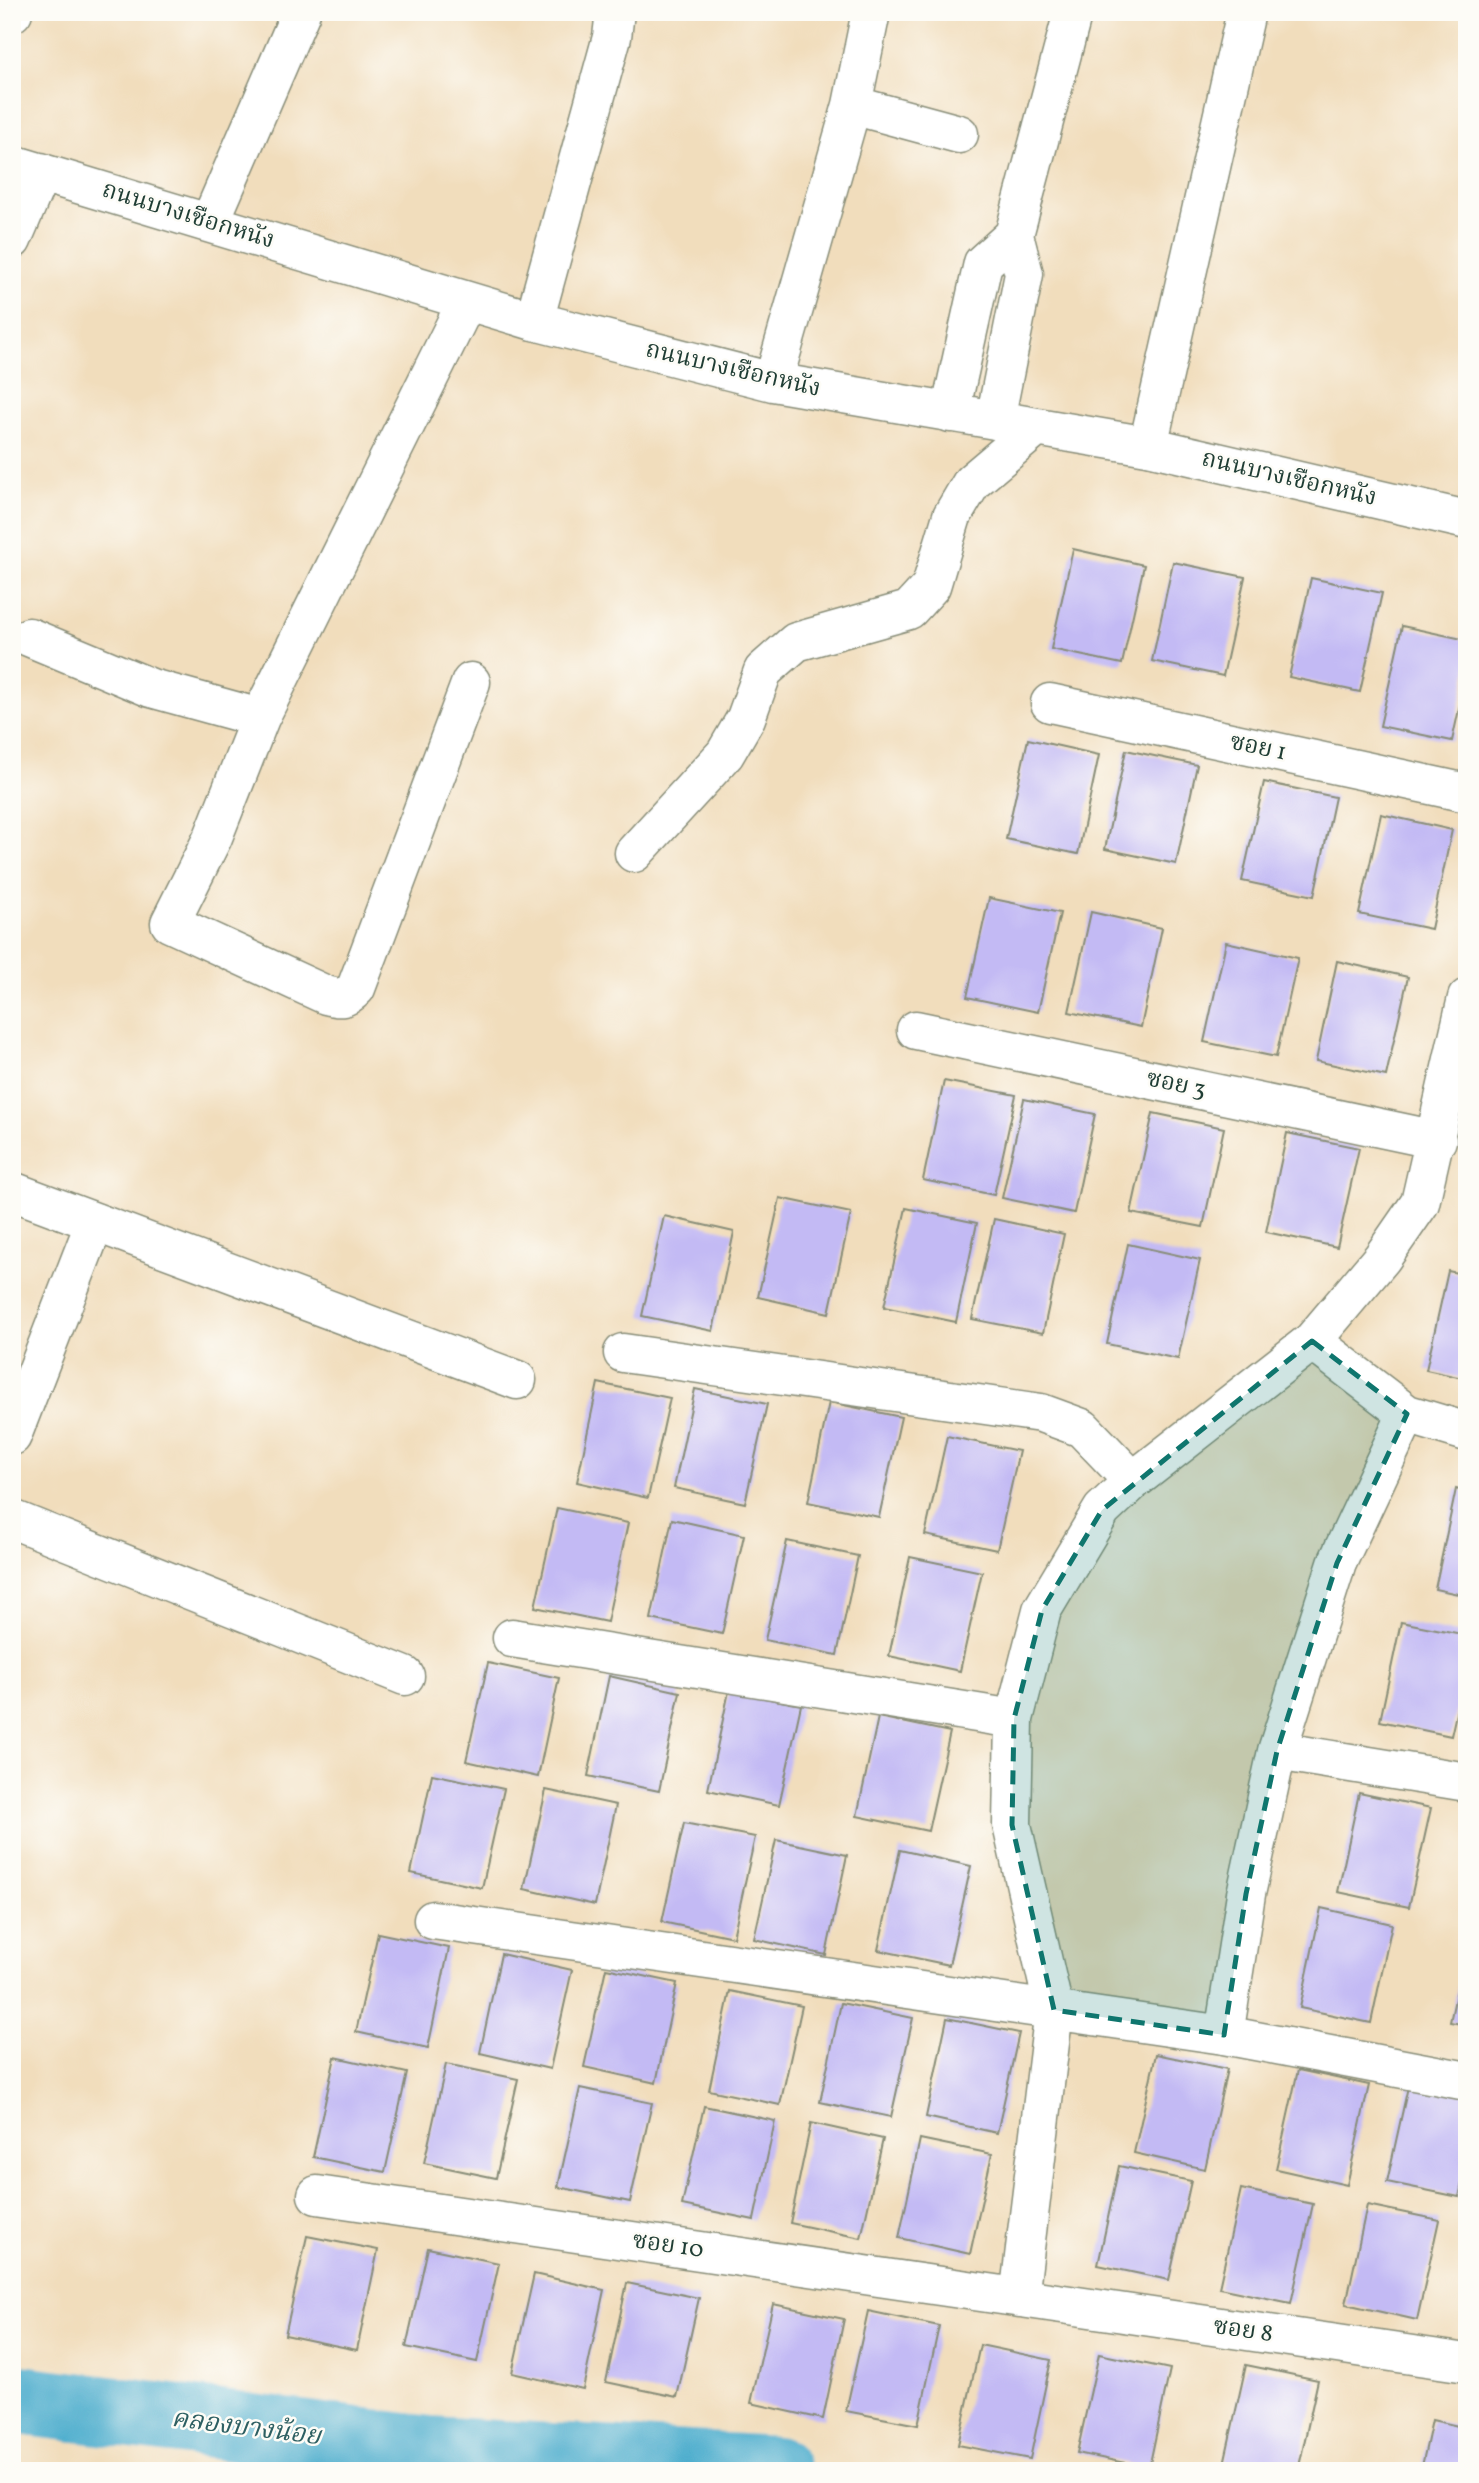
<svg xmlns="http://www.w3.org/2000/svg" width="1479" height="2483" font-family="Vollkorn,'Noto Serif Thai',serif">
	<rect width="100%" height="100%" fill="#fdfcf7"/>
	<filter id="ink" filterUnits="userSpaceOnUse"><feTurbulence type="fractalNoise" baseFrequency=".0143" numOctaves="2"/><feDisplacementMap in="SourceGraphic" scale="14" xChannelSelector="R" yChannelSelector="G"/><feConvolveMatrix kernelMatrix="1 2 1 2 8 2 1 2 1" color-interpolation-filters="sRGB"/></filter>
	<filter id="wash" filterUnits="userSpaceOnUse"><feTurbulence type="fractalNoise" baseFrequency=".00686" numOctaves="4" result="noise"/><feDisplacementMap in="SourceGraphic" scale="28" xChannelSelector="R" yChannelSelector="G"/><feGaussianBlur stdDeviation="1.57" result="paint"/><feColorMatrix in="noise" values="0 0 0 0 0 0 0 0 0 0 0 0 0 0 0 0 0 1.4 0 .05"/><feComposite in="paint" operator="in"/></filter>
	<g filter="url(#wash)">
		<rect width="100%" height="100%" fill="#f1ddbc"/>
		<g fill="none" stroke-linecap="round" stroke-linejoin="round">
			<path stroke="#4eadcd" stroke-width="42" d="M745,2469v2"/>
			<path stroke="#4eadcd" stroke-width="70" d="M12,2399l418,52 345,20"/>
		</g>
		<g id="blocks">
			<path fill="#c3baf4" d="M1073,549l71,16 -22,99 -71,-15z
				M1173,562l72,15 -22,99 -71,-15z
				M1311,578l71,15 -22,99 -71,-15z
				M1402,626l65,14v33l-15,68 -72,-15z
				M1028,739l71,16 -21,99 -72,-15z
				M1126,750l71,15 -21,99 -71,-15z
				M1264,782l71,15 -21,99 -72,-15z
				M1381,814l71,16 -21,99 -72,-15z
				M989,898l71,15 -22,99 -71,-15z
				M1091,912l71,16 -21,99 -72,-15z
				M1226,942l72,16 -22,99 -72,-15z
				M1337,961l71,16 -22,99 -70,-15z
				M944,1081l72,14 -22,100 -71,-15z
				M1024,1099l71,15 -21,99 -72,-15z
				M1153,1113l71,15 -21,99 -72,-14z
				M1287,1133l72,15 -22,99 -71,-15z
				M780,1198l71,15 -22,100 -71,-16z
				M906,1208l71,15 -21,99 -72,-15z
				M664,1216l70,16 -21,99 -71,-15z
				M994,1219l70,15 -21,99 -71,-14z
				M1128,1244l72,16 -22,99 -71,-15z
				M1448,1271l19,4v104l-41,-9z
				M598,1383l72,15 -22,100 -71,-16z
				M695,1389l72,15 -22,99 -71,-15z
				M829,1402l72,15 -22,100 -71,-15z
				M947,1436l72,15 -22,99 -72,-15z
				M1456,1489l11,3v104l-32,-7z
				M557,1508l71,15 -21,99 -72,-15z
				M672,1519l72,16 -22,99 -71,-15z
				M787,1541l71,15 -21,99 -72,-15z
				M910,1557l72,15 -22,99 -71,-15z
				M1401,1622l66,13v30l-16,71 -71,-15z
				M488,1663l71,15 -21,99 -72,-16z
				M609,1676l71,16 -21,99 -71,-15z
				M729,1691l72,14 -22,100 -71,-15z
				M878,1717l72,15 -22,99 -71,-15z
				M432,1774l72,15 -22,99 -71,-15z
				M546,1790l70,15 -21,100 -71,-16z
				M1359,1793l72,15 -22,99 -71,-15z
				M684,1823l71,14 -22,100 -71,-15z
				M776,1840l71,15 -21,100 -72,-16z
				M900,1850l71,16 -22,99 -71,-15z
				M1321,1908l71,16 -21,99 -71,-15z
				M378,1933l71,15 -21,100 -72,-16z
				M1466,1949h1v76l-17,-3z
				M501,1954l71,16 -22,99 -70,-16z
				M606,1968l71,15 -21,100 -72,-16z
				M730,1991l72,15 -22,99 -71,-15z
				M841,2003l72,15 -22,99 -71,-15z
				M947,2018l72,15 -22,100 -71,-16z
				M1156,2054l71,15 -22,100 -71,-16z
				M335,2057l72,16 -22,99 -72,-15z
				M446,2064l72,15 -22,99 -72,-15z
				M1298,2070l71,15 -22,100 -71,-16z
				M1409,2082l58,13v65l-8,37 -72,-15z
				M580,2088l72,15 -22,99 -72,-15z
				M704,2106l71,15 -21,99 -72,-15z
				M811,2123l72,16 -22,99 -71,-15z
				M920,2139l72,15 -22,100 -71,-16z
				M1119,2166l72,15 -22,99 -71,-15z
				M1241,2189l72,15 -22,99 -72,-15z
				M1367,2205l72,15 -22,100 -71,-16z
				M307,2236l71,14 -21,100 -72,-15z
				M428,2248l71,15 -22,99 -71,-15z
				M534,2274l70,16 -21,99 -71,-16z
				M627,2283l72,15 -22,99 -71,-15z
				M773,2304l71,15 -21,100 -72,-16z
				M868,2311l71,15 -21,99 -72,-14z
				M980,2345l71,15 -21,99 -72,-14z
				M1099,2354l71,15 -21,99 -72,-15z
				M1246,2365l72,15 -20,91h-42l-32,-7z
				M1432,2420l35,8v43h-46z"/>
		</g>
	</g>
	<g filter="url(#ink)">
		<use href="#blocks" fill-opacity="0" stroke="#888d78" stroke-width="2"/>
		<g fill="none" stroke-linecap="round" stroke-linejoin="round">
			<g stroke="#888d78" stroke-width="41">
				<path id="minor" d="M12,13l1,-1
					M852,105l19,-93
					M12,164l522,157 239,61 375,64 319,74
					M210,222l91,-210
					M1014,235l59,-223
					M12,240l29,-68
					M467,301l-207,417 -47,119 -43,86 156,72c14,4 20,4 30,-7l115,-306
					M534,321l78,-284 3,-25
					M773,382l79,-277 107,29
					M950,413l33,-150 31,-28 10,39 -29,146
					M1148,446l98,-434
					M29,637l122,51 109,30
					M1050,703l417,90
					M634,853l91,-99 21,-36 17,-47 33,-29 113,-32 22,-24 21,-70 20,-34 65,-55
					M916,1030l521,110
					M12,1191l505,189
					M1312,1341l95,73 60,18
					M623,1353l418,60 41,15 51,53
					M12,1436l83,-214
					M12,1519l393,157
					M512,1638l502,81
					M1277,1751l190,31
					M433,1920l791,115 243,46
					M1224,2035l22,-141 31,-143 60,-188 70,-149
					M317,2195l1150,168
					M1019,2298l35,-288 -42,-185 2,-106 28,-109 60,-100 31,-29 179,-140 70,-83 38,-55 47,-205"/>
			</g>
			<use href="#minor" stroke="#fff" stroke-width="38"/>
		</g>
	</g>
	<path fill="#0f766e" fill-opacity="0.2" stroke="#0f766e" stroke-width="5" stroke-dasharray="14 9" stroke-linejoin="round" d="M1312,1341l95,73 -70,149 -60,188 -31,143 -22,141 -170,-25 -42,-185 2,-106 28,-109 60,-100z"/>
	<g text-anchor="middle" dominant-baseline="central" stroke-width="5" stroke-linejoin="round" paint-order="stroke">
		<g font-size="24" fill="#1f3d34" stroke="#fdfcf7">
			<text transform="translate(188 216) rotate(17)">ถนนบางเชือกหนัง</text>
			<text transform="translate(733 370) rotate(13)">ถนนบางเชือกหนัง</text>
			<text transform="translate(1289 479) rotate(13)">ถนนบางเชือกหนัง</text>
			<text transform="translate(1258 748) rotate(12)">ซอย 1</text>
			<text transform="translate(1176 1085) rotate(12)">ซอย 3</text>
			<text transform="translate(668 2246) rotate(8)">ซอย 10</text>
			<text transform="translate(1243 2331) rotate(8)">ซอย 8</text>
		</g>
		<g font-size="26" font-style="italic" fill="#2d5f62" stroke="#fdfcf7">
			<text transform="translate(246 2428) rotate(7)">คลองบางน้อย</text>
		</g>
	</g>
	<rect width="1479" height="2483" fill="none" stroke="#fdfcf7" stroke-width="42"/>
</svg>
